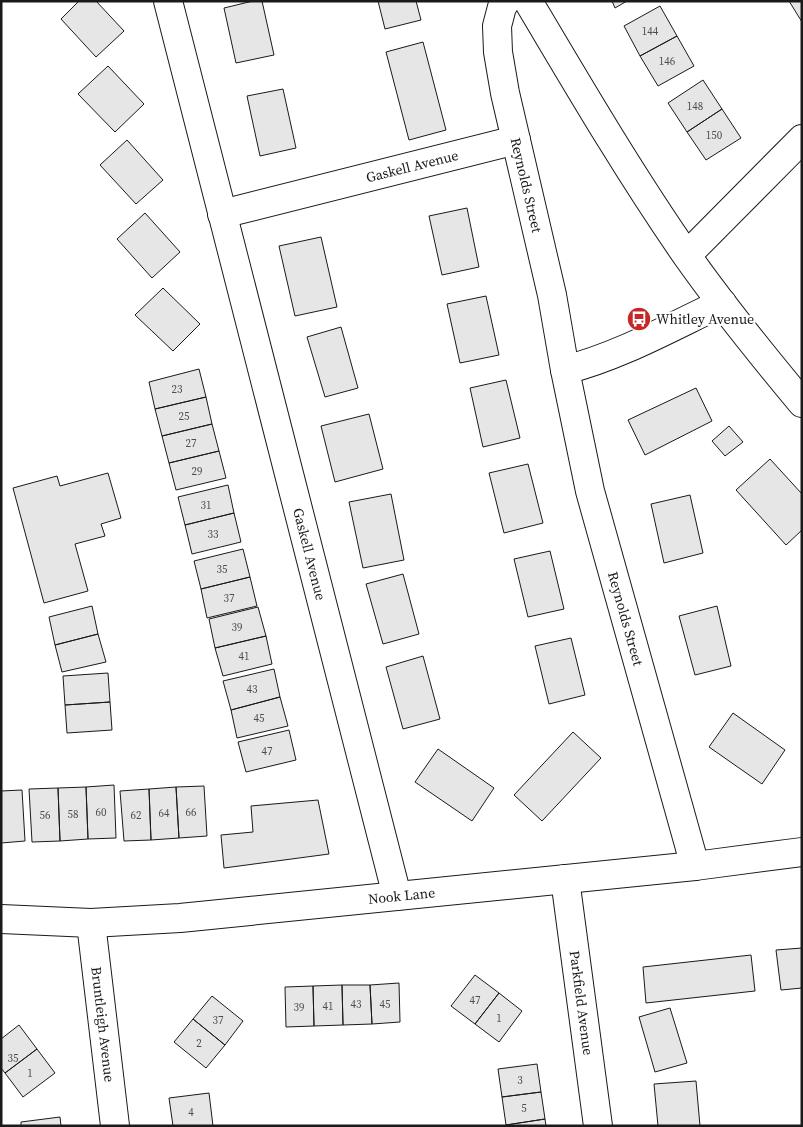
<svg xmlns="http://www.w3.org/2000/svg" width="803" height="1127" font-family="'Source Serif 4',serif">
	<rect width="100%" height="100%" fill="#fff"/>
	<path fill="#e6e6e6" stroke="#1a1a1a" d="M79,1h17l28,30 -28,26 -35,-38z
		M253,1h9l12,54 -38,8 -12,-55z
		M378,1h38l5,19 -36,9z
		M612,1h15l-12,7z
		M789,1h13v21z
		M660,6l17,30 -37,20 -16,-30z
		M677,36l17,30 -36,20 -18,-30z
		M423,42l23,88 -37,10 -23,-88z
		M108,66l36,38 -29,28 -37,-38z
		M703,80l19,29 -35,23 -19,-29z
		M283,89l13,59 -36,8 -13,-60z
		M722,109l19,29 -35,22 -19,-28z
		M127,140l36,40 -27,24 -36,-39z
		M467,208l12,59 -37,8 -13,-59z
		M145,213l35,39 -28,26 -35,-39z
		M321,237l16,70 -42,9 -16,-70z
		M163,288l37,36 -27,27 -38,-36z
		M486,296l13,59 -39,8 -13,-59z
		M341,327l17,61 -33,9 -18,-60z
		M199,369l7,28 -51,12 -6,-27z
		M506,380l14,58 -37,9 -13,-59z
		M696,388l16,33 -67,34 -17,-35z
		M206,397l6,27 -50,12 -7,-27z
		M369,414l14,55 -48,13 -14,-56z
		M212,424l7,27 -50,12 -7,-27z
		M729,426l14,16 -18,14 -13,-15z
		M219,451l7,27 -50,12 -7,-27z
		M770,459l32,35v36l-16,15 -50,-55z
		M528,464l15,59 -39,10 -15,-60z
		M108,473l13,45 -20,6 4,12 -30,8 13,47 -44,12 -31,-115 44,-12 3,10z
		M228,485l6,28 -49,12 -7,-28z
		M391,494l13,66 -41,8 -14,-66z
		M690,495l13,58 -39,10 -13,-59z
		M234,513l7,29 -49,12 -7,-29z
		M243,549l7,28 -49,12 -7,-28z
		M550,551l14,58 -36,8 -14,-58z
		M403,574l16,60 -36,10 -17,-60z
		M250,577l7,29 -50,12 -6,-29z
		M92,606l6,28 -43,11 -6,-28z
		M717,606l14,60 -36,9 -16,-59z
		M258,607l8,29 -51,12 -6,-29z
		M98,634l8,28 -44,10 -7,-27z
		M266,636l6,28 -49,12 -8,-28z
		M571,638l14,57 -36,9 -14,-58z
		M423,656l17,63 -37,10 -17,-62z
		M274,669l6,28 -49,13 -8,-29z
		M108,673l2,29 -45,3 -2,-29z
		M280,697l8,29 -51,12 -6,-28z
		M110,702l2,28 -45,3 -2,-28z
		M733,713l52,37 -23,34 -53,-37z
		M289,730l7,30 -50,12 -8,-30z
		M573,732l28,26 -59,63 -28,-26z
		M438,749l56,39 -22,33 -57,-39z
		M114,785l2,53 -28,1 -2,-52z
		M204,786l3,50 -28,2 -3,-51z
		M86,787l2,52 -28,2 -2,-53z
		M176,787l3,51 -28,2 -2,-51z
		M58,788l2,53 -28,1 -3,-53z
		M149,789l2,51 -27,1 -4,-50z
		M22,790l3,51 -24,2v-52z
		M318,800l11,54 -105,14 -3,-33 32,-3 -2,-26z
		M802,948v40l-21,2 -5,-40z
		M751,955l4,36 -109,12 -3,-36z
		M475,975l24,18 -24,31 -24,-18z
		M399,983l1,39 -28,2 -2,-39z
		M342,985h28l2,39 -29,1z
		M342,985l1,40 -29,1 -1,-40z
		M313,986l1,40 -28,1 -1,-40z
		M499,993l23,18 -23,31 -24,-18z
		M212,996l31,25 -18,24 -32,-26z
		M670,1008l17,55 -32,9 -16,-55z
		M193,1019l32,26 -19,23 -32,-26z
		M19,1025l18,24 -32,24 -4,-5v-29z
		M37,1049l18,24 -32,24 -18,-24z
		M537,1064l4,28 -39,5 -4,-28z
		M696,1081l4,45h-42l-4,-42z
		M541,1092l4,27 -39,6 -4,-28z
		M209,1093l4,33h-40l-4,-28z
		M60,1117l1,9h-40v-4z
		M545,1119l1,7h-40v-1z"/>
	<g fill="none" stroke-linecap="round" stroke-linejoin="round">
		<g stroke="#1a1a1a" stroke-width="30">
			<g id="street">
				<path id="s1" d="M168,1l229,895"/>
				<path id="s2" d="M506,1l-4,6 -5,19 1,26 7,41 47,202 13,75 25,121 105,375"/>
				<path d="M528,1c51,86 102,173 159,255 36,51 75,99 115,147"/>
				<path id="s3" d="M222,214l294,-74"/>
				<path d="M687,255l115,-116"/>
				<path d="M565,370c55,-14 106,-43 157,-67"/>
				<path id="s4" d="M565,879l33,247"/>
				<path id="s5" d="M1,919l90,4 89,-5 515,-52 107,-14"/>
				<path id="s6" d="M91,923l24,203"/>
			</g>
		</g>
		<use href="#street" stroke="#fff" stroke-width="28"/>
	</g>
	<defs>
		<g id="bus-disc" transform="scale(1.25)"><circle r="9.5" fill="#c62828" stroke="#fff"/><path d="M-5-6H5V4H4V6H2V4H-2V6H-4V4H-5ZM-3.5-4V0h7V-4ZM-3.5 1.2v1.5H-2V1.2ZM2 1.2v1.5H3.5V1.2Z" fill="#fff"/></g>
	</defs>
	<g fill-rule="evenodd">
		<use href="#bus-disc" x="639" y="319"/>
	</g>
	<g text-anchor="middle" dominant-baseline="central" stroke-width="4" stroke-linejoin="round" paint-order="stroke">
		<g font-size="11" fill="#4d4d4d">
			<text x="650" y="31">144</text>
			<text x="667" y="61">146</text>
			<text x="695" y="106">148</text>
			<text x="714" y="135">150</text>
			<text x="177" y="389">23</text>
			<text x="184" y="416">25</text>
			<text x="191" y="443">27</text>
			<text x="197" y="471">29</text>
			<text x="206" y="505">31</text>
			<text x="213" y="534">33</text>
			<text x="222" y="569">35</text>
			<text x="229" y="598">37</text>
			<text x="237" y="627">39</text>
			<text x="244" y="656">41</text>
			<text x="252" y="689">43</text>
			<text x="259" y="718">45</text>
			<text x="267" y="751">47</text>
			<text x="101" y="812">60</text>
			<text x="191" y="812">66</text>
			<text x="164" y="813">64</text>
			<text x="73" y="814">58</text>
			<text x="45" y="815">56</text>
			<text x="136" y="815">62</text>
			<text x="475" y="1000">47</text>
			<text x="356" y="1004">43</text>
			<text x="385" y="1004">45</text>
			<text x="328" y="1006">41</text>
			<text x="299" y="1007">39</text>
			<text x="499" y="1018">1</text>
			<text x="218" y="1020">37</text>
			<text x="199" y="1043">2</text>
			<text x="13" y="1058">35</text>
			<text x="30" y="1073">1</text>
			<text x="520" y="1080">3</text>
			<text x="524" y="1108">5</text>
			<text x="191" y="1112">4</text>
		</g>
		<g font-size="14" fill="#1a1a1a" stroke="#fff">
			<text stroke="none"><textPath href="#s3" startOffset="196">Gaskell Avenue</textPath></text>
			<text stroke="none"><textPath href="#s2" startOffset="189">Reynolds Street</textPath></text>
			<text stroke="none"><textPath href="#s1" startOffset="571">Gaskell Avenue</textPath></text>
			<text stroke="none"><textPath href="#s2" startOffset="634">Reynolds Street</textPath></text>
			<text stroke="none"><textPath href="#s5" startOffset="402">Nook Lane</textPath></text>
			<text stroke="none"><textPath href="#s4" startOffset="125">Parkfield Avenue</textPath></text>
			<text stroke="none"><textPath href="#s6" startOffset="102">Bruntleigh Avenue</textPath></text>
		</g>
		<g font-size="14" fill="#1a1a1a" stroke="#fff" text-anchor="start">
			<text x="656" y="319">Whitley Avenue</text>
		</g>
	</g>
	<rect width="803" height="1127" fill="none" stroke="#1a1a1a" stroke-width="5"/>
</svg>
